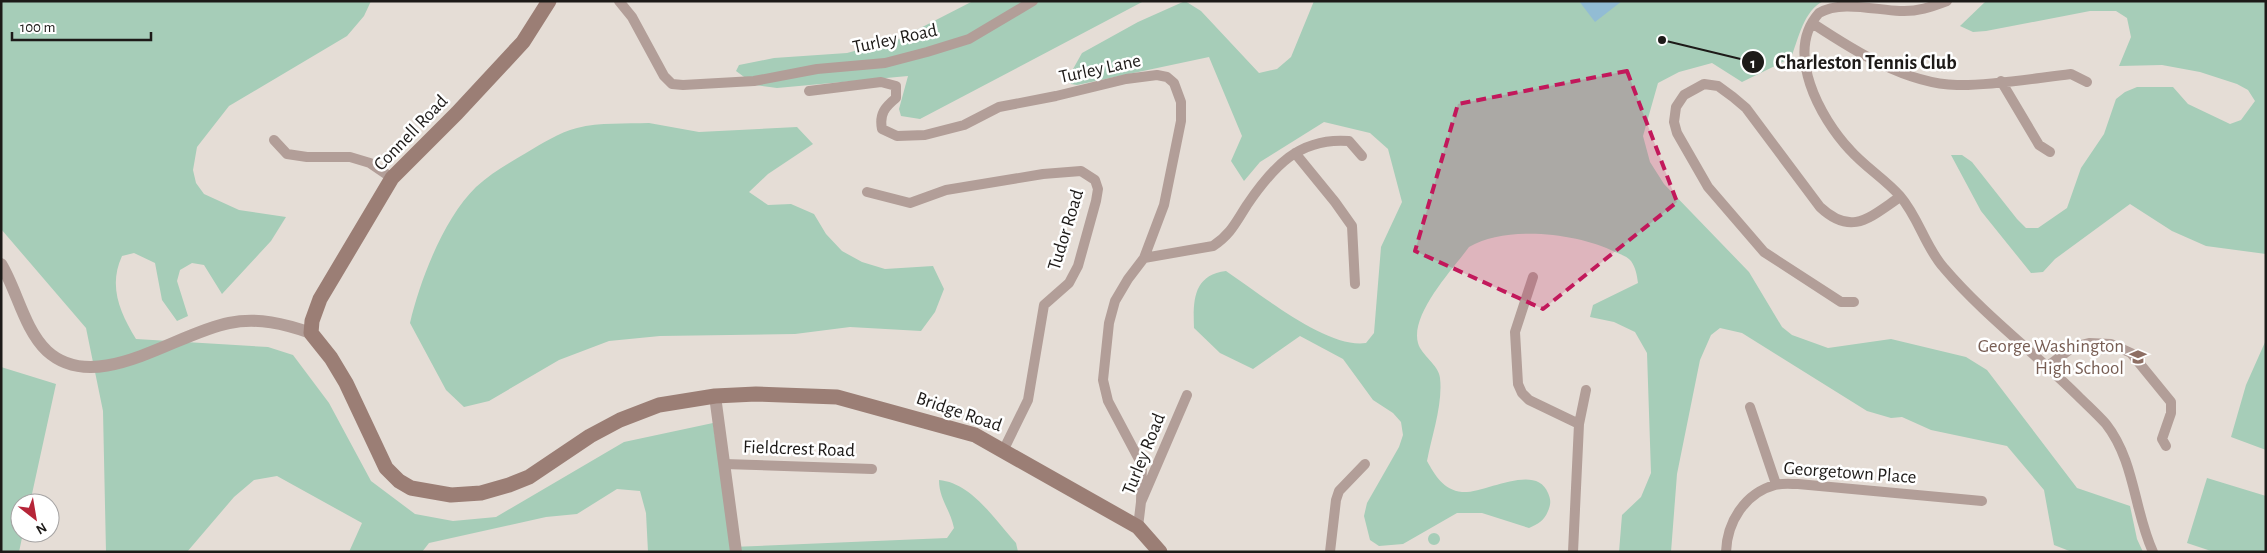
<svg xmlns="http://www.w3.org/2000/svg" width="2267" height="553" font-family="'Alegreya Sans',sans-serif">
	<rect width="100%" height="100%" fill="#e5ddd6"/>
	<path fill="#a6cdb8" d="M1,1h370l-7,15 -17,20 -118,70 -32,41 -4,23 3,13 8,11 35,16 47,7 -15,24 -49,53 -18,-29 -12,-2 -12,7 -3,11 11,35 -11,5 -15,-21 -7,-37 -21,-10 -12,3c-14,30 -2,57 14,83l132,8 25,8 36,48 42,78 44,33 38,7 43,-4 128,-75 89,-19 18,124 216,-9 7,-10c-4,-19 -15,-29 -15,-48 33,3 56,40 77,63l2,9h-370l-2,-39 -6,-22 -23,-2 -40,25 -31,3 -117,26 -7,9h-73l13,-29 -85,-47 -23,4 -20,17 -47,55h-81l-3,-141 -17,-83 -85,-99z
		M973,1h171l-224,118 -19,-3 -2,-7 9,-33 -131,12 -22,-3 -19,-14 3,-6 35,-7 73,-5 52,-14z
		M1185,1l16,10 58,62 18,-4 14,-12 23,-56h510c-20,8 -26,39 -33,57l-49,24 -30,-19 -33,9 -21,11 -15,53 7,26 14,22 85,88 33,55 10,8 36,13 63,-9 75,18 21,13 90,118 53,18 7,33 6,13h-71l-18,-7 -10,-55 -37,-44 -76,-16 -29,-13 -11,1 -24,-7 -125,-78 -22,-5 -9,7 -11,25 -23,114 -6,78h-52l3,-37 19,-18 10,-24 -4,-120 -12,-21 -21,-10 -24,-5 3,-12 45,-22c-1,-7 -2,-15 -7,-22 -3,-4 -11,-7 -16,-9 -37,-19 -109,-27 -146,-5 -16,22 -59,67 -51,96 3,12 21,22 22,35 3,26 -8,57 -13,83 8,14 16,29 35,31 22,2 74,-30 86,1 3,7 3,11 0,18 -4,10 -10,13 -19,17l-47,-15h-25l-54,31 -24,2 -9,-6 -6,-24 3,-13 32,-56 4,-12 -2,-13 -8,-9 -20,-13 -30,-41 -43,-23 -47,33 -33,-16 -26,-25c-1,-27 -1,-53 32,-57 33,22 101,78 140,72l8,-10 7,-86 21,-45 -14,-53 -18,-16 -46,-11 -64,40 -16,19 -13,-20 11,-25 -33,-79 -132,28 -6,-1 -3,-6 14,-25 56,-31z
		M1986,1h280v253l-60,-8 -34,-15 -42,-27 -75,55 -12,13 -12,1 -50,-62 -30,-56h11l10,7 45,57 9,9h12l29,-20 14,-40 23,-34 12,-35 9,-7 12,-5h36l15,17 42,20 11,-4 14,-19 -7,-11 -11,-6 -37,-12 -38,-7 -43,1 12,-29 -4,-19 -11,-7h-26l-104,20 -13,1 -13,-6z
		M649,123l50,9 98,-5 16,17 -45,30 -19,18 19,13 23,-1 23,10 12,20 16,17 20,11 23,7 48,-3 11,23 -9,23 -14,19 -71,-4 -55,7 -135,2 -51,5 -50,19 -70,41 -25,6 -18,-17 -36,-67c10,-43 34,-105 66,-136 15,-14 33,-24 50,-34 17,-10 32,-20 51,-25 23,-6 49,-4 72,-5z
		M2266,340v110l-35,-13 15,-52z
		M1,367l55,17 -26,119h-10v30h3l-4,19h-18z
		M2207,478l59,18v56h-52l-27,-9z
		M1428 539a6 6 0 1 1 12 0a6 6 0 1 1-12 0Z"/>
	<path fill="#92bcd4" d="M1579,1h43l-27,21z"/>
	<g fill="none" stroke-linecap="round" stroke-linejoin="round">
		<path stroke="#b29e98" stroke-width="10" d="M619,1l13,16 32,59 8,8 11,1 71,-4 63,-12 68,-6 42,-11 42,-13 64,-38
			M1947,1c-16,6 -30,11 -47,10 -25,-1 -60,-11 -81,2 -35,39 1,105 31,137 15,17 35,29 50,46 19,22 25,51 44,72 40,47 90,84 134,128 9,9 19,18 28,28 29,37 28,87 47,128
			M1812,23c41,27 94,61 145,62 35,1 79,-7 114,-11l16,8
			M2001,81l38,64 11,7
			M809,91l72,-9 15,4v12c-11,9 -17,16 -14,31l15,7 28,-1 39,-10 35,-18 57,-11 70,-17 31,-4 10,2 7,6 7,19v19l-17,84 -20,53 -16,21 -13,22 -6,22 -6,57 5,21 34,64 -1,37
			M274,140l13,14 20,3h43l20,6 22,15
			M1295,153l40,49 17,24 3,58
			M867,192l43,11 36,-13 97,-16 38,-3 14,9 3,9 -2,12 -18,65 -9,17 -25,22 -16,95 -24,49
			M1144,258l69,-12c18,-12 23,-24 34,-41 26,-38 52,-68 102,-64l13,15
			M1533,277l-18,55 3,52 4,9 7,7 50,24
			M1854,302h-13l-77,-50 -56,-65 -31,-54 -3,-11 2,-15 8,-12 20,-11 14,2 15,11 13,11 74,99c32,30 50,10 80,-10
			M2048,366l25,-19 16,-4 22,1 20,9 40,49v11l-9,26 4,7
			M1750,407l26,77
			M724,464l148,5
			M1138,527l3,-25 46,-107
			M1330,552l6,-52 3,-9 26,-27
			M1573,552l6,-128 7,-34
			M1726,552c1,-30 19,-59 49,-67 7,-2 16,-1 23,-1l184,17"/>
		<path stroke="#b29e98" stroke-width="12" d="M1,264c16,26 23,65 46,87 49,45 129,-18 182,-28 29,-6 56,1 82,10
			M715,396l21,156"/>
		<path stroke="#9b7e75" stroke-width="15" d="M549,1l-26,41 -66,71 -65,65 -72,121 -8,22 -1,12 20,25 15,25 40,85 13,13 12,7 40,7 30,-2 28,-8 20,-8 61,-41 30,-16 39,-15 56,-9 41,-2 81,3 138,38 163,92 22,25"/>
	</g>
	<path fill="#c2185b" fill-opacity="0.2" stroke="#c2185b" stroke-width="4" stroke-dasharray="10 6" stroke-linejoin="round" d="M1627,71l50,131 -134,107 -128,-58 43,-147z"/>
	<defs>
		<g id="school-bare" transform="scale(1.35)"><path d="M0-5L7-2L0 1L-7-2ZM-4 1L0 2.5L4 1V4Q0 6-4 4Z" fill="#8d6e63" stroke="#fff" stroke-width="2.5" paint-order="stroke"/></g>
	</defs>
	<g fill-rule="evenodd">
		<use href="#school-bare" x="2138" y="357"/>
	</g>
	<g text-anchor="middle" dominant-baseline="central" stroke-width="5" stroke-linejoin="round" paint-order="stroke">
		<g font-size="19" fill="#1d1a18" stroke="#fff">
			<text transform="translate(895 39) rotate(-12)">Turley Road</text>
			<text transform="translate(1100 69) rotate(-12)">Turley Lane</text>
			<text transform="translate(411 133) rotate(-46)">Connell Road</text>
			<text transform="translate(1066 230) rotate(-73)">Tudor Road</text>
			<text transform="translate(959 412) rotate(19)">Bridge Road</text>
			<text transform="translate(799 449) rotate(2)">Fieldcrest Road</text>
			<text transform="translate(1144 454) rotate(-68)">Turley Road</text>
			<text transform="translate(1850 473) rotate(4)">Georgetown Place</text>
		</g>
		<g font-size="19" fill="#785e54" stroke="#fff" text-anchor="end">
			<text x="2124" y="346">George Washington<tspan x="2124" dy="22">High School</tspan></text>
		</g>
	</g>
	<path fill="none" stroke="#1d1a18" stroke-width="2" d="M1662 40L1753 62"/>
	<g fill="#1d1a18" stroke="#fff" stroke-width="2">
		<circle cx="1662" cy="40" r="5"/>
		<circle cx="1753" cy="62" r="12"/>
	</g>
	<g font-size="15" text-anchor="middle" font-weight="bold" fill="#fff">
		<text x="1753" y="68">1</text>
	</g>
	<g font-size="20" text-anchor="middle" font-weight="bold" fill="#1d1a18" stroke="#fff" stroke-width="5" stroke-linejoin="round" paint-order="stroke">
		<text x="1866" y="69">Charleston Tennis Club</text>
	</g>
	<rect width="2267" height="553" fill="none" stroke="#1d1a18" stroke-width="5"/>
	<g transform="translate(35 518) rotate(149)"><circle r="24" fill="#ffffff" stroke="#a5a3a3"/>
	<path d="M0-4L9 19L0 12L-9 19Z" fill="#b62538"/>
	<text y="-8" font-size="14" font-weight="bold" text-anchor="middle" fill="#1d1a18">N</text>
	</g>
	<path d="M12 32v8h139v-8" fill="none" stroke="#1d1a18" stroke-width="2.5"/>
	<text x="20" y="32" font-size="15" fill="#1d1a18" stroke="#ffffff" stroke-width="4" paint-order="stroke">100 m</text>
</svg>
